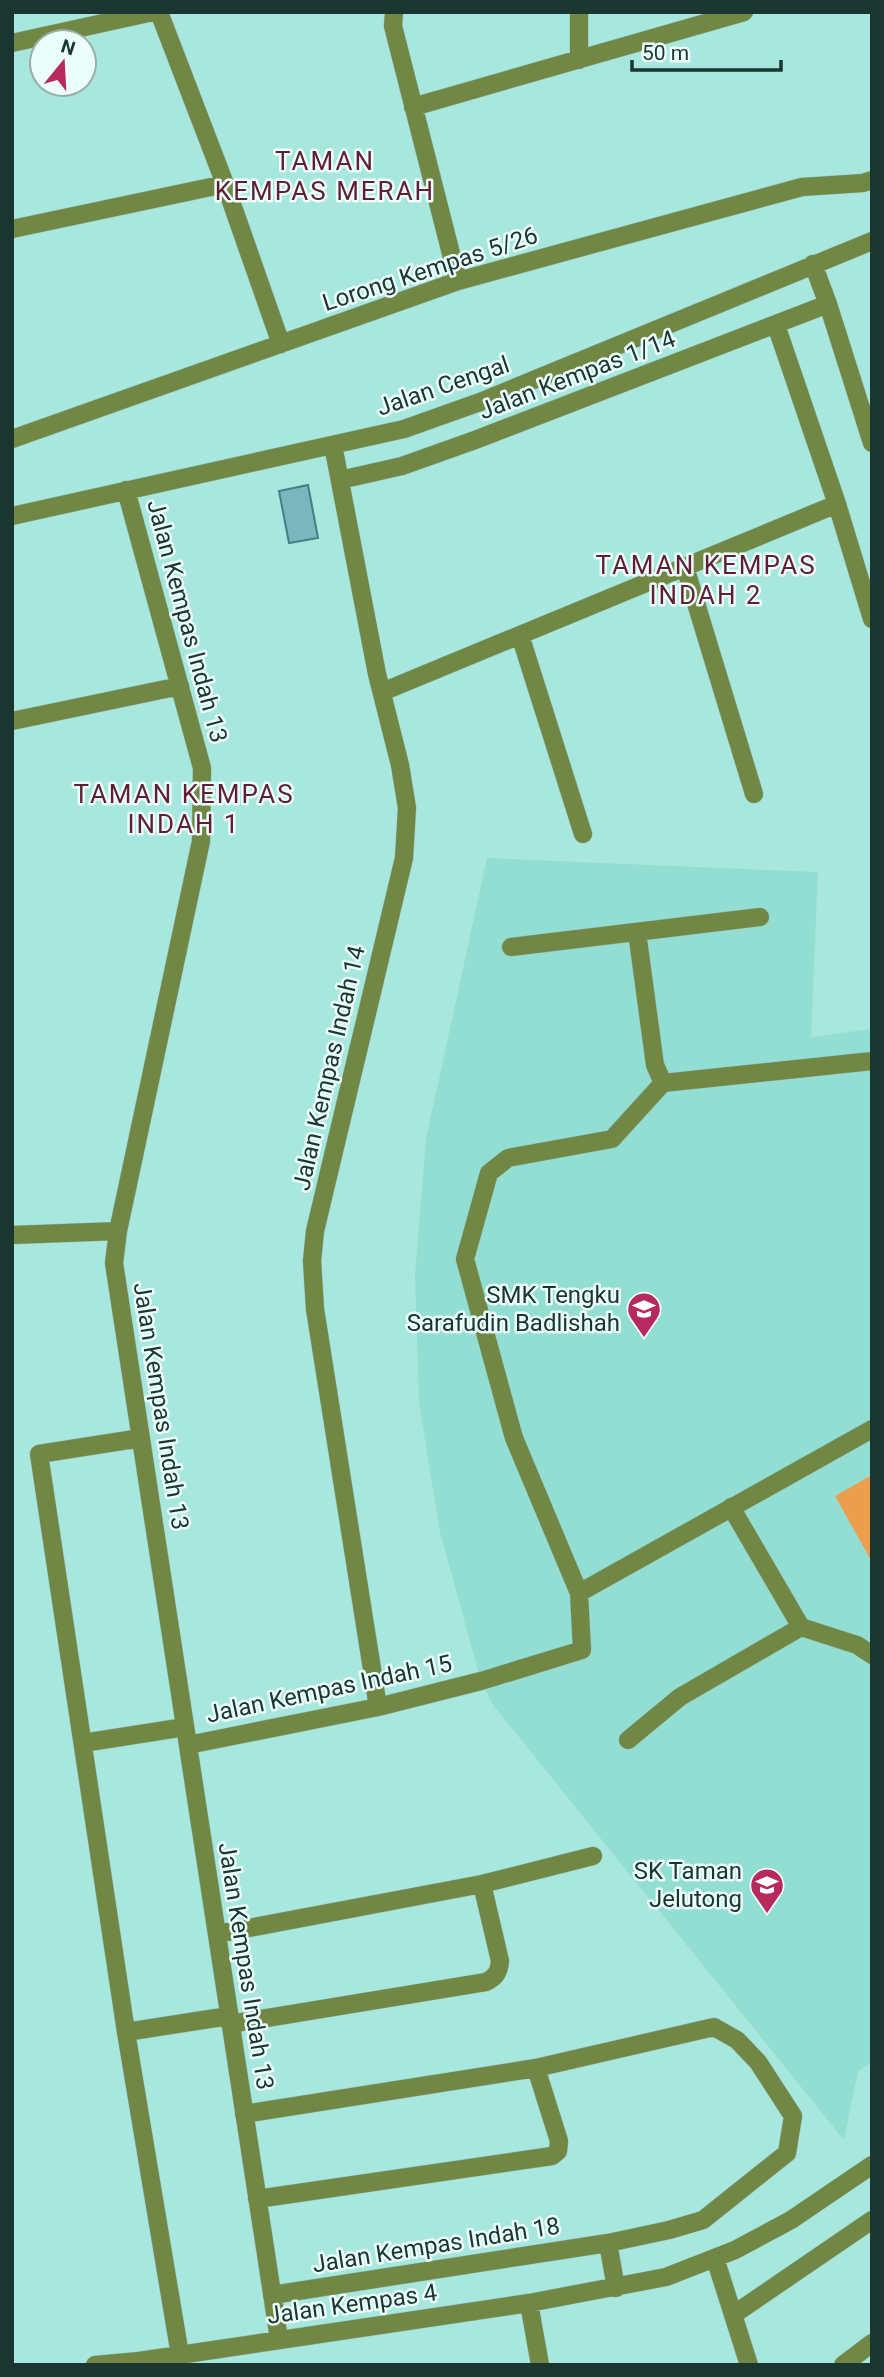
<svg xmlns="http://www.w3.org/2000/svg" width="884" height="2377" font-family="Roboto,sans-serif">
	<rect width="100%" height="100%" fill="#a7e7dd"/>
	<path fill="#93ded3" d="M487,858l331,14 -7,165 61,-8v1033l-14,9 -14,69 -351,-435 -12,-24 -41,-149 -21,-129 -4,-127 11,-137z"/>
	<path fill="#ed9e4d" d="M872,1475v87l-37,-66z"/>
	<path fill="#77b7bd" stroke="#408087" stroke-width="2" d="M308,485l10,53 -29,5 -10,-52z"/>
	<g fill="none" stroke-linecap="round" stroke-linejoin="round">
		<g stroke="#8bc3bb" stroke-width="19">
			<path id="minor" d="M159,12l66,172 56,160
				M394,12l-1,14 65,255
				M12,43l141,-31
				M579,60v-48
				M413,107l331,-95
				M12,229l213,-45
				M813,264l15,40 44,139
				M776,325l61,179 35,115
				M12,439l446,-158 344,-94 61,-4 9,-3
				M333,445l44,229 23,91 7,43 -3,50 -89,373 -3,30 3,48 63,398
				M340,480l62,-14 73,-26 353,-136
				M126,490l76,278 -1,73 -83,390 -4,32 165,1076
				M12,516l392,-87 76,-27 392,-161
				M685,567l69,227
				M520,635l63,199
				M382,692l455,-188
				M12,721l168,-35
				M637,932l18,133 8,18
				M511,947l249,-30
				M12,1235l106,-4
				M141,1438l-102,16 87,578 54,323
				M731,1507l70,120 56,18 15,10
				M579,1593l293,-164
				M628,1740l52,-43 121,-70
				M83,1743l102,-16
				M188,1745l190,-38 103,-26 101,-31 -3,-57 -65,-155 -49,-179 24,-86 19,-15 104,-19 51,-56 209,-22
				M217,1934l265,-50 111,-28
				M230,2024l256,-42c10,-5 13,-10 14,-21l-18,-77
				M126,2032l103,-16
				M244,2114l292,-46 178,-41 23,13 21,22 35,54 -6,37 -84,67 -34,10 -61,13 -336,52
				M257,2199l295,-43 6,-5 1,-10 -23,-73
				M608,2243l8,45
				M715,2258l34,107
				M529,2303l11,62
				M733,2315l139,-95
				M95,2365l44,-4 390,-58 137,-26 69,-27 56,-30 81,-55
				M843,2365l29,-22"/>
		</g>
		<use href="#minor" stroke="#728744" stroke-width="18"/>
	</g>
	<defs>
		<g id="school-pin" transform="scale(1.75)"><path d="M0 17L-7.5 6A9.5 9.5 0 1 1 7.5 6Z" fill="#b82a5f" stroke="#ebfefb"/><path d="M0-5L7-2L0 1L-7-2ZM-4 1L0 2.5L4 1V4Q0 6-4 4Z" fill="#fff"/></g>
	</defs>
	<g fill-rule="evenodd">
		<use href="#school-pin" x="644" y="1309"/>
		<use href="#school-pin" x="767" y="1885"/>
	</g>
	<g text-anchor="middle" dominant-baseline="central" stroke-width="5" stroke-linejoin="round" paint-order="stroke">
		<g font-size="24" fill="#1b3531" stroke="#ebfefb">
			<text transform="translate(430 269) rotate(-18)">Lorong Kempas 5/26</text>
			<text transform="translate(577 375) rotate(-21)">Jalan Kempas 1/14</text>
			<text transform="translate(443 386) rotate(-19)">Jalan Cengal</text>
			<text transform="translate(187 621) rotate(75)">Jalan Kempas Indah 13</text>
			<text transform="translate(329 1068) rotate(-77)">Jalan Kempas Indah 14</text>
			<text transform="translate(161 1406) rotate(81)">Jalan Kempas Indah 13</text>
			<text transform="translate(329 1689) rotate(-12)">Jalan Kempas Indah 15</text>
			<text transform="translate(246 1966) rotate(81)">Jalan Kempas Indah 13</text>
			<text transform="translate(436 2245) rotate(-9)">Jalan Kempas Indah 18</text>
			<text transform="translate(352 2304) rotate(-8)">Jalan Kempas 4</text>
		</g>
		<g font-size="24" fill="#1b3531" stroke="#ebfefb" text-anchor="end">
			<text x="620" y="1295">SMK Tengku<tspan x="620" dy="28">Sarafudin Badlishah</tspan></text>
			<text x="742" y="1871">SK Taman<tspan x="742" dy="28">Jelutong</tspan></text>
		</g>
		<g font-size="26" letter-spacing="2" fill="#611d34" stroke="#ebfefb">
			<text x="325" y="161">TAMAN<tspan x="325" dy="30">KEMPAS MERAH</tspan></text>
			<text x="706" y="565">TAMAN KEMPAS<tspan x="706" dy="30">INDAH 2</tspan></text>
			<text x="184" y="794">TAMAN KEMPAS<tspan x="184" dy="30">INDAH 1</tspan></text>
		</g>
	</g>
	<rect width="884" height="2377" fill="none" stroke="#1b3531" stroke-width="28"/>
	<g transform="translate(63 63) rotate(18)"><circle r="33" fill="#ebfefb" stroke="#98aeaa" stroke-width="2"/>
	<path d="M0-5L12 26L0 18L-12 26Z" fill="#b82a5f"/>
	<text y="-10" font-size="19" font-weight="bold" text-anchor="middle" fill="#1b3531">N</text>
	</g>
	<path d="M632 60v10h149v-10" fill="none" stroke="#1b3531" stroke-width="3.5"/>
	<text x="642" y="60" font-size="21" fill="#1b3531" stroke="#ebfefb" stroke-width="5" paint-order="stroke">50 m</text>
</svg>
